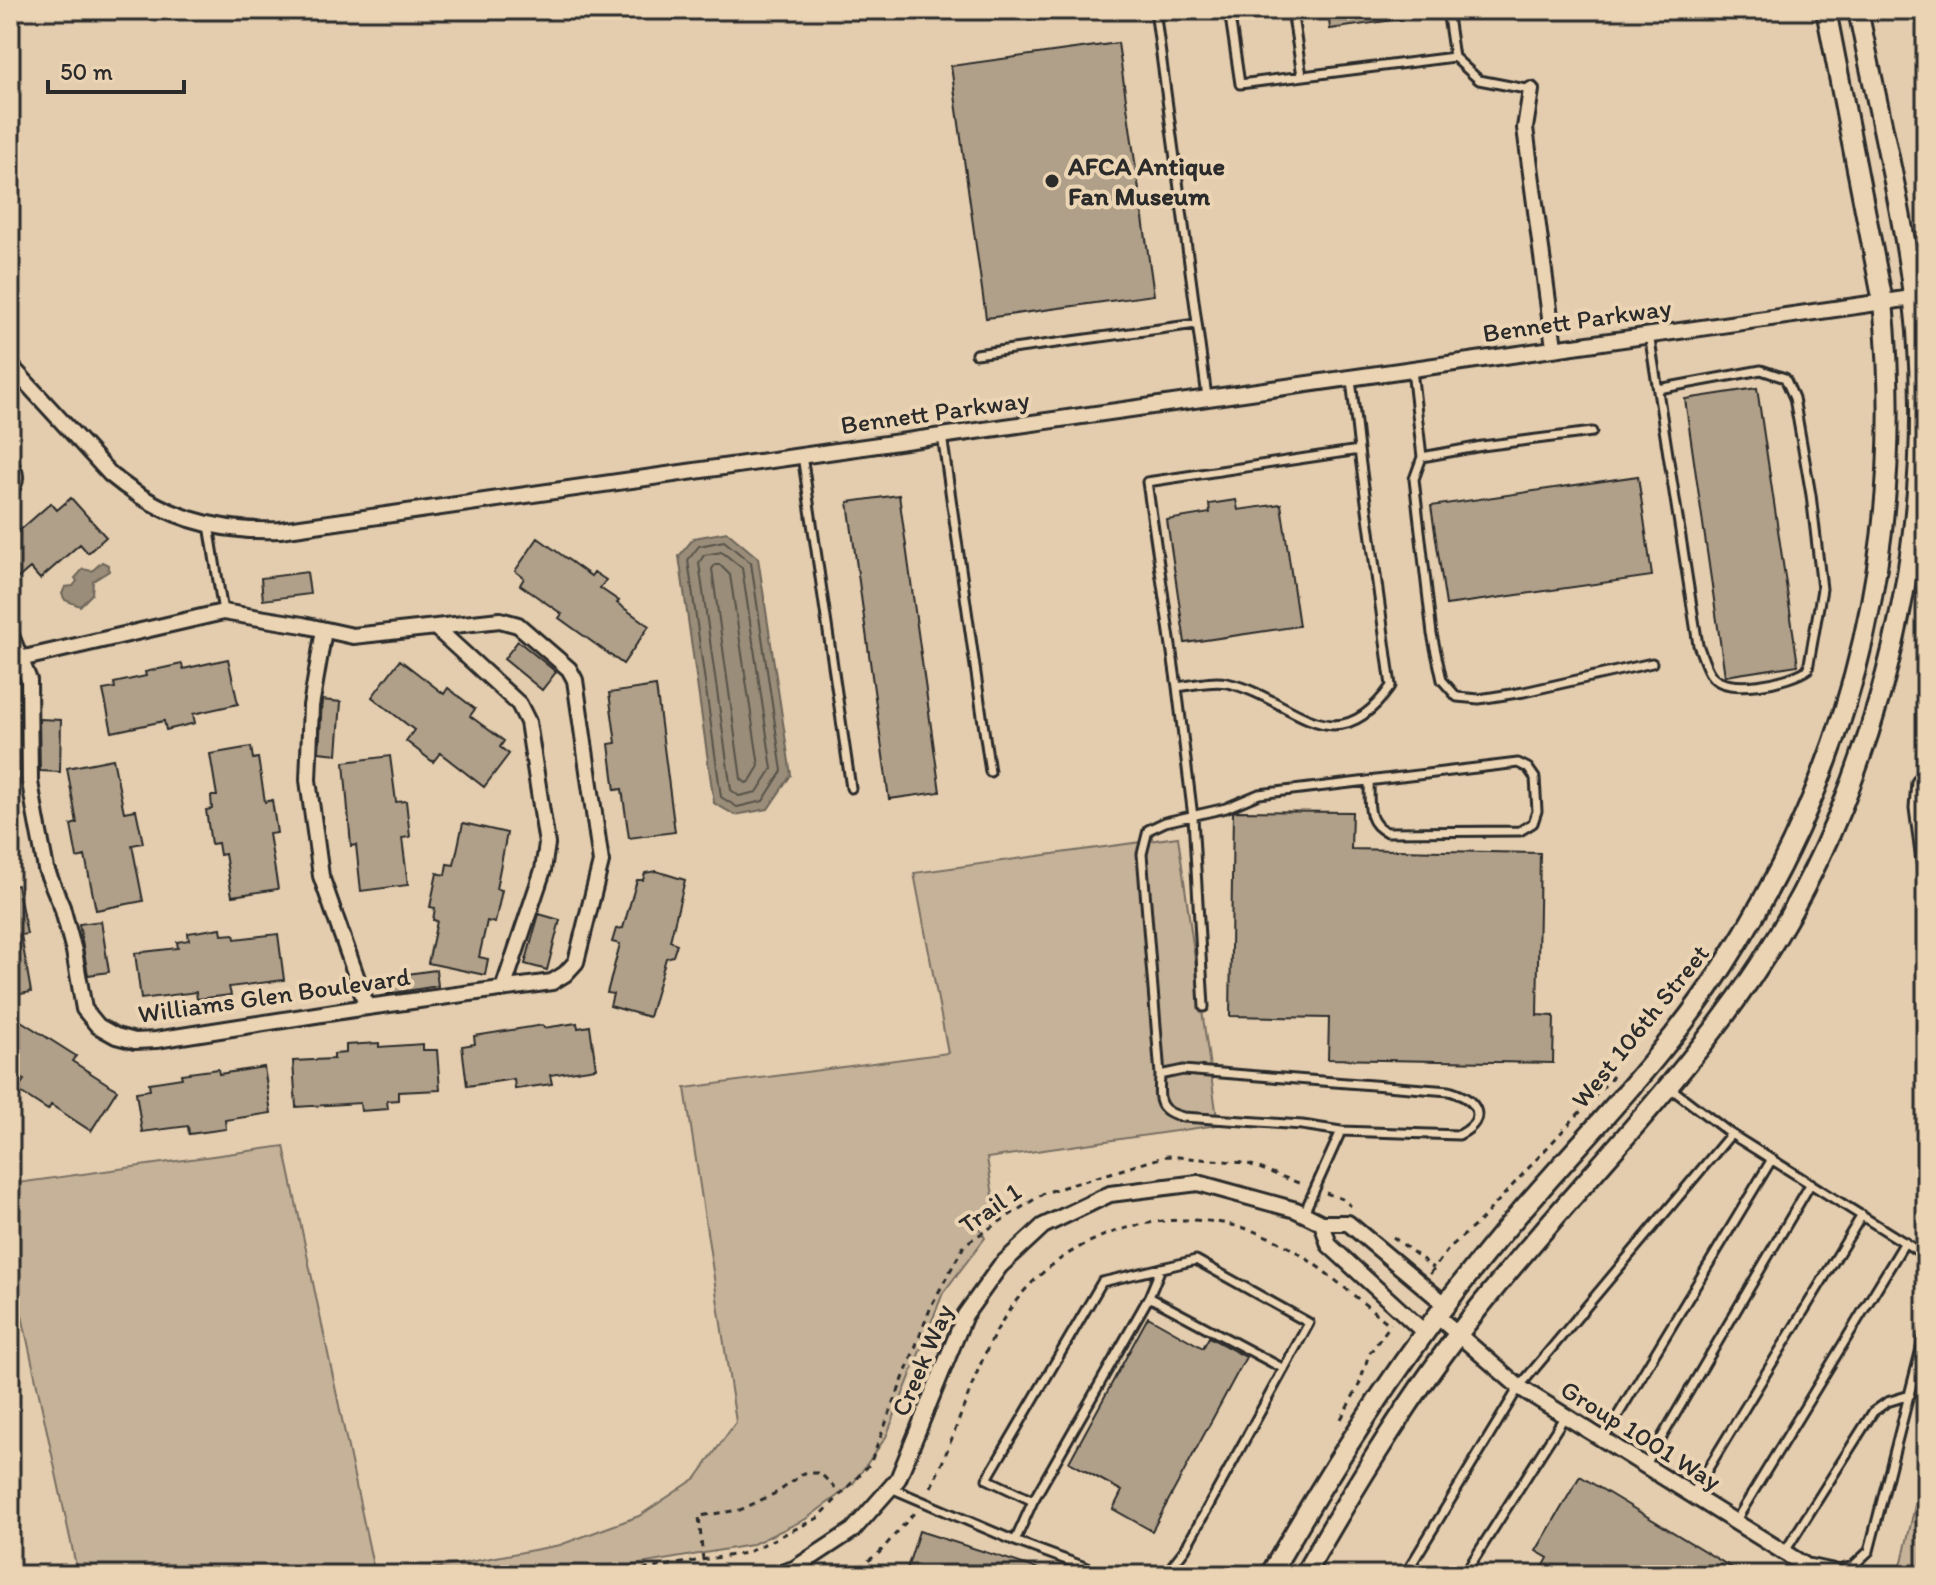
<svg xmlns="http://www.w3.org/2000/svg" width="1936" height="1585" font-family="Itim,sans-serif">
	<rect width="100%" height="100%" fill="#e3cdae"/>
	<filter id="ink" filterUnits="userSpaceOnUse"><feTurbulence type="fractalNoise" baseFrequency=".0125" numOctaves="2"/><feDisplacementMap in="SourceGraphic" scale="16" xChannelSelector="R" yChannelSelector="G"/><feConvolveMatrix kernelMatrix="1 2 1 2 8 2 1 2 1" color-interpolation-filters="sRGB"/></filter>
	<g filter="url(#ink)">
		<path fill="#c5b298" stroke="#786e62" stroke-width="2" d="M1178,837l40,288 -231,33 9,56 -23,4 12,20 -42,55 -57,144 -34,48 -46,34 -55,26 -140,24v6h-211l160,-30 79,-29 57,-38 40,-56 -51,-334 263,-35 -34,-180z
			M284,1146l91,429h-297l-68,-315v-76z
			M1926,1458v117h-27z"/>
		<path fill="#9a8d79" stroke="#6e665a" stroke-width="2" d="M727,532l31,26 33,217 -23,34 -33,6 -21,-12 -35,-247 15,-18z
			M102,562l6,3 1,6 -16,10 -1,13 -12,12 -15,-6 -3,-6 3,-7 8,-1 4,-5 -2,-3 8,-9 9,2z"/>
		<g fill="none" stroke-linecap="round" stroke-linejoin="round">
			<path stroke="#57524a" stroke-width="2" d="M724,541l27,22 31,208 -19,30 -26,6 -16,-10 -33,-237 11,-14z
				M722,552l20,16 30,201 -15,23 -18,4 -8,-6 -32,-227 5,-8z
				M715,565h5l10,10 29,191 -9,15 -4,2 -5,-4 -29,-210z"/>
		</g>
		<path fill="#b0a089" stroke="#2b2b2b" stroke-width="2" d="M1328,10h73v9l-71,10z
			M1118,43l36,252 -168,23 -35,-252z
			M1757,388l41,277 -73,11 -40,-277z
			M1638,476l14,100 -206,29 -15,-99z
			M899,495l41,297 -51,7 -41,-297z
			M71,498l35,39 -18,16 -8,-9 -40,35 -10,-11 -20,17v-46l41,-36 6,7z
			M1236,500l2,10 43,-6 18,122 -114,17 -18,-123 43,-7 -1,-9z
			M538,538l53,38 3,-4 12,8 -6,8 19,13 -2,2 32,23 -26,38 -64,-46 3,-4 -42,-29 4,-7 -9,-7z
			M307,572l3,22 -47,6 -2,-22z
			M518,641l38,31 -14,18 -38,-31z
			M228,659l10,45 -45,10 2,9 -29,7 -2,-9 -52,11 -9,-42 12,-2 -1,-5 32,-7 -1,-4 37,-8 1,5z
			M400,660l44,34 4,-6 27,21 -5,7 34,25 -4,6 9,7 -25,33 -44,-34 -7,9 -27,-21 8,-11 -42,-33z
			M656,686l19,146 -46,6 -7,-49 -7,1 -2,-14 -4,-32 7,-1 -7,-50z
			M322,700l19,2 -4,52 -18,-2z
			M39,719l22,1 -1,52 -20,-1z
			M251,747l2,12 5,-1 7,44 7,-2 5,33 -8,1 9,55 -46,7 -7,-42 -5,1 -2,-12 -7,1 -5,-34 6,-1 -1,-13h6l-7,-42z
			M390,756l6,46 10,-1 4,36 -8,1 6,47 -47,6 -5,-46 -5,1 -7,-84z
			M113,759l11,53 12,-2 7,33 -11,2 11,56 -47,9 -11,-54 -8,2 -6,-33 6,-2 -10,-55z
			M1237,811l115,1 -1,37 189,4 -3,162 17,1 -1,47 -225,-4 1,-41 -99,-2 3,-204z
			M463,823l44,10 -11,56 6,1 -7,33 -8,-2 -8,36 9,2 -3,16 -57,-12 9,-42 -4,-1 2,-12 -5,-1 7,-34 8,2 2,-11 7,1z
			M656,871l29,9 -15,61 7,3 -4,12 -7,2 -17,59 -39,-11 3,-12 -6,-1 13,-49 -8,-2 4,-13 7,-1 14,-48h6l2,-7z
			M17,885l10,49 -6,1 10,57 -21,4v-110z
			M539,914l21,6 -13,50 -22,-6z
			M101,921l8,51 -21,3 -9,-51z
			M221,928l1,7 12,-1 1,5 43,-5 6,46 -55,7 2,8 -34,4 -1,-7 -55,7 -6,-46 43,-5 -1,-6 12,-2 -1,-7z
			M436,970l2,16 -51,8 -2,-17z
			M10,1014l66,42 -4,5 45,29 -26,41 -40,-26 -3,5 -31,-20 7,-10 -14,-9z
			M577,1023l1,5 12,-2 6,42 -46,7 2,9 -37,5 -1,-10 -47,7 -5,-40 13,-2 -1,-8 69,-11 1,3z
			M379,1043v4l44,-3v6h14l3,40 -42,2v8l-11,1 1,8 -27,2 -1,-8 -64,4 -3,-46 41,-2v-5l12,-1v-8z
			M264,1067l7,46 -46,7 1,9 -37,5 -1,-8 -46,6 -6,-40 14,-2 -1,-7 33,-5 -1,-4 37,-5 1,5z
			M1148,1317l55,31 6,-11 37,20 -94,174 -39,-22 9,-18 -53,-29z
			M1580,1476l164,99h-205l9,-17 -12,-7z
			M919,1531l129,41v3h-143z"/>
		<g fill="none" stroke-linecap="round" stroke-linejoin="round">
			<g stroke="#2b2b2b" stroke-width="13">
				<path id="service" d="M1155,10l52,387
					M1229,10l11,74 214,-27 25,23 52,10
					M1292,10l10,66
					M1447,10l7,47
					M1649,334l49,311c4,9 7,22 13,30 15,21 79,7 97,-6l14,-80 -11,-94 -17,-97 -9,-20 -24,-8 -103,19
					M976,354l220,-30
					M1412,370l10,87 -8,22 18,155 10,46 15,17 22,2 45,-7 128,-29
					M1351,379l8,71 -212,32 30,205c16,-2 35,-7 50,-4 66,14 106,85 164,3l-32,-236
					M942,435l48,337
					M802,455l49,333
					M1422,457l60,-11 110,-14
					M10,460c11,10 12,24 0,34
					M209,525l14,87
					M1177,687l16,130 11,190
					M1926,768l-10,14 -2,26 12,92
					M1160,1075l-18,-221 6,-24 17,-8 61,-14 33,-14 259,-31 10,5 7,10 2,33 -4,12 -13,8 -133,1c-22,-9 -17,-31 -18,-51
					M1669,1087l62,47 195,122
					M1304,1213l37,-82 118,4c31,-16 18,-36 -10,-44l-266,-21 -23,5c-1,25 -4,35 23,42l119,8 39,6
					M1161,1268l-12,29 -116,204 -46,-22 115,-197 94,-22 113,63 -124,226 -20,26
					M1149,1297l135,72
					M1603,1440l169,-281
					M1645,1466l166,-283
					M891,1488l124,53 92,34
					M1692,1495l170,-280
					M1735,1522l170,-280
					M1015,1541l18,-40
					M1784,1553l89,-141 14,-10 23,-7
					M1835,1571l18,-5 16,-15 57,-222
					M1405,1575l114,-188 212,-253
					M1464,1575l101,-159"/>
			</g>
			<g stroke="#2b2b2b" stroke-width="20">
				<path id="minor" d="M1531,90l-6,38 29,219
					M10,365l100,109c50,42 105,59 170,56l1646,-234
					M435,627l84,77 9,18 19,122 -4,26 -40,119
					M324,630l-13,76 -3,74 13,96 46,131
					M10,633l19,47 1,102 6,35 10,52 16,38 12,44 10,58 14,17 18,10 19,5 21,-1 204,-32 192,-26 13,-8 11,-12 25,-100 -26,-182 -6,-11 -51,-44 -18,-5 -147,16 -50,-11 -80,-13 -203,47
					M1322,1223l7,22 96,88
					M1437,1316l82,71 287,179 28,6
					M774,1575l20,-6 59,-39 45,-51 67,-164 35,-49 43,-40 67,-32 88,-11 98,27 26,13h26l98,82"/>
			</g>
			<g stroke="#2b2b2b" stroke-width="24">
				<path id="tertiary" d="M1270,1575c68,-120 142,-234 230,-339 73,-88 163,-175 224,-271 130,-202 183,-424 159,-663l-57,-292
					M1304,1575c53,-92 107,-182 173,-265 77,-97 164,-185 239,-283 149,-194 220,-453 201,-696 -10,-108 -38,-215 -59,-321"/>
			</g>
			<path stroke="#2b2b2b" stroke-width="3" stroke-dasharray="6 6" stroke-linecap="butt" d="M1326,1193l16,6 9,7
				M1393,1237l41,31
				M1430,1274l19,-26 28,-24 138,-150
				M1341,1419l18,-34 10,-31 22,-30
				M931,1487c27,-54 43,-123 75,-172 56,-87 176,-120 269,-75 35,16 81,58 113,83
				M703,1560l-4,-44 41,-6 38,-18 26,-19h16l22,22
				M607,1575l139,-22 72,-35 52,-54 62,-160 33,-60 79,-51 123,-37 79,7 58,22
				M849,1575l30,-22 35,-40"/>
			<use href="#service" stroke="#ebd4b3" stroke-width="7"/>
			<use href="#minor" stroke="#ebd4b3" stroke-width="14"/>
			<use href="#tertiary" stroke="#ebd4b3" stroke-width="18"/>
		</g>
	</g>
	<circle fill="#2b2b2b" stroke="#ebd4b3" stroke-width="3" cx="1052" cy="181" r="8"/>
	<g text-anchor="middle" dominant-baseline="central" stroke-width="8" stroke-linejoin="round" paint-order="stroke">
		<g font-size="26" font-weight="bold" fill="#2b2b2b" stroke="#ebd4b3" text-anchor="start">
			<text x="1068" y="166">AFCA Antique<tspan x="1068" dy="30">Fan Museum</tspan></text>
		</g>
		<g font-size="26" fill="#2b2b2b" stroke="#ebd4b3">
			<text transform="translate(1577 320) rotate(-8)">Bennett Parkway</text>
			<text transform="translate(935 412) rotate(-8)">Bennett Parkway</text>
			<text transform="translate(274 995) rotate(-8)">Williams Glen Boulevard</text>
			<text transform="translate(1640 1026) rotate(-51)">West 106th Street</text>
			<text transform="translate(990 1208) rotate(-35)">Trail 1</text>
			<text transform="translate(922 1360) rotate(-67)">Creek Way</text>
			<text transform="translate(1641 1435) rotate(32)">Group 1001 Way</text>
		</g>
	</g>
	<rect width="1936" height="1585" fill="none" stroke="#ebd4b3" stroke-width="40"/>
	<rect x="20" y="20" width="1896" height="1545" fill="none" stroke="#2b2b2b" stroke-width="3" filter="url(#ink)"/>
	<path d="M48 80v12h136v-12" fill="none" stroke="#2b2b2b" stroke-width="4"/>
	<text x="60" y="80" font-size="24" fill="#2b2b2b" stroke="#ebd4b3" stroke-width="6" paint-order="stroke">50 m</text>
</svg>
